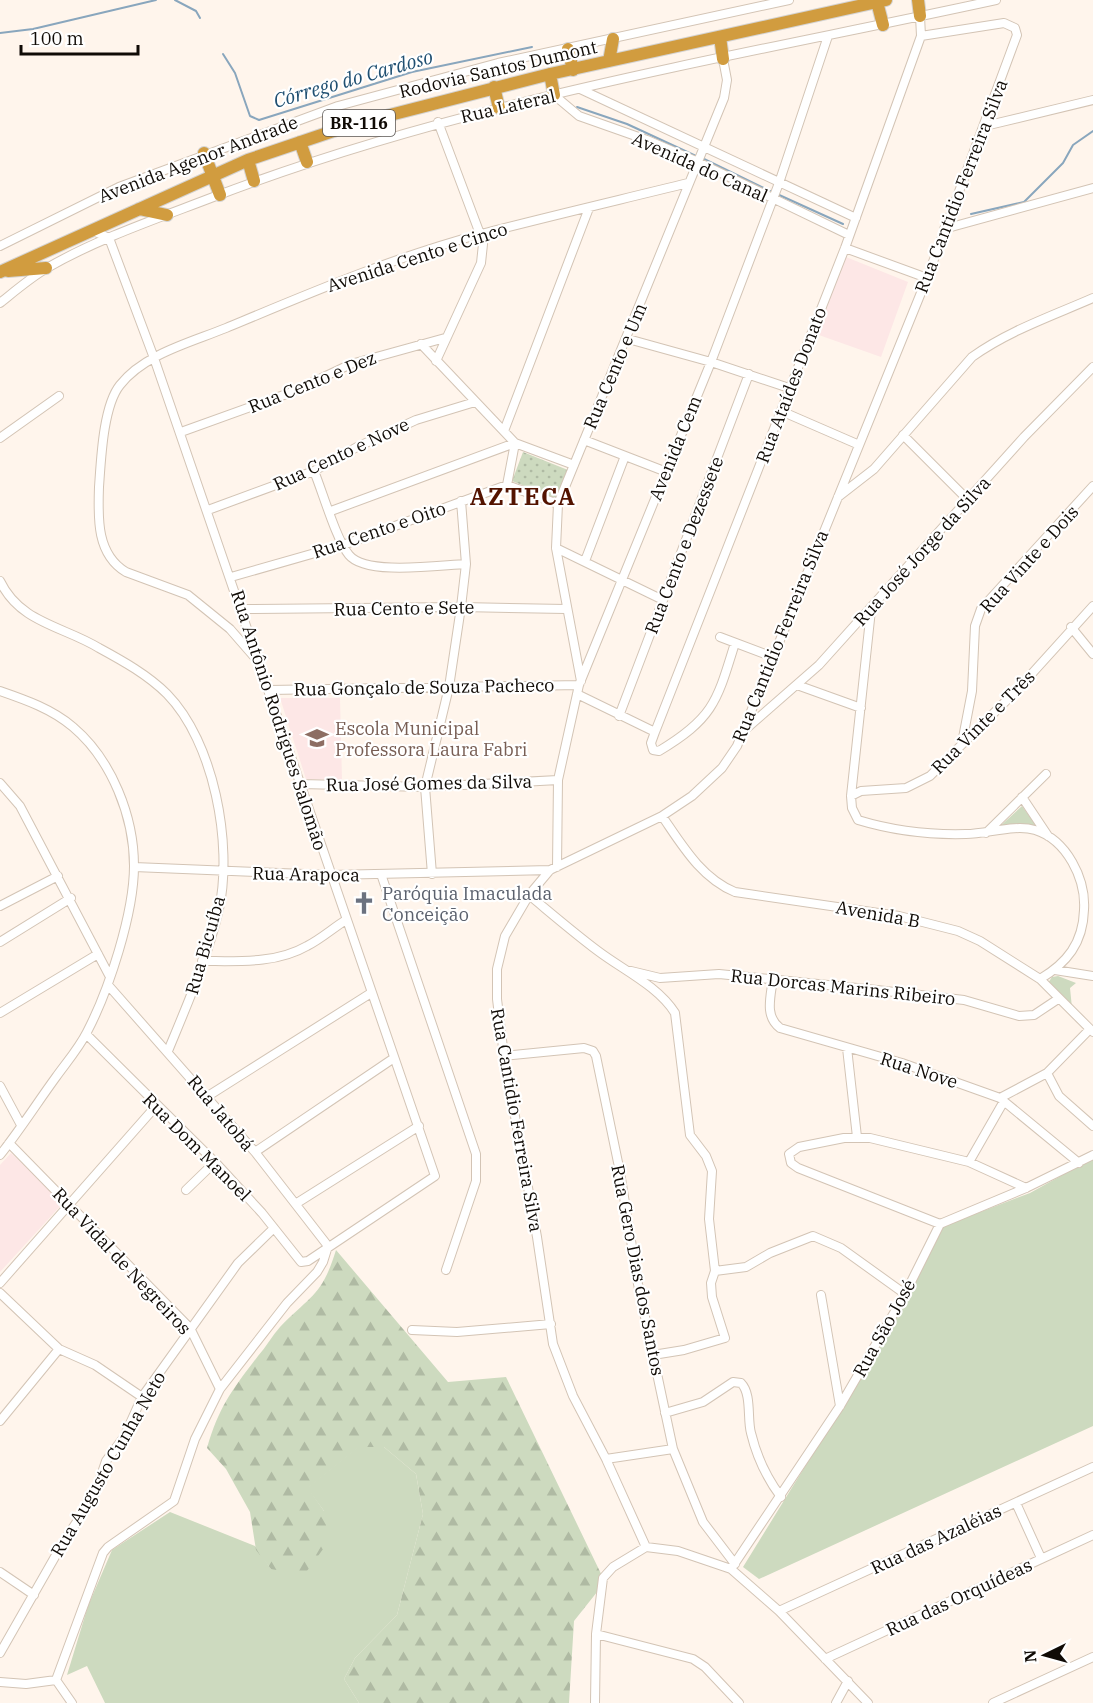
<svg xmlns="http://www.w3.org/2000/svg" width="1093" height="1703" font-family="'IBM Plex Serif',serif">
	<defs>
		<pattern id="forest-firs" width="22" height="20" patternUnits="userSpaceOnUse" patternTransform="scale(1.5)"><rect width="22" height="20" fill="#cddabf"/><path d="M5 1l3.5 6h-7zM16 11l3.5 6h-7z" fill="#afbaa3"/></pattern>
		<pattern id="park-dots" width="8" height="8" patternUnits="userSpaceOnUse" patternTransform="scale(1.5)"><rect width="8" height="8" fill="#cddabf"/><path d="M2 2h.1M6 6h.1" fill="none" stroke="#afbaa3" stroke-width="1.8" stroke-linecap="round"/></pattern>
	</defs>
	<rect width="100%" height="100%" fill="#fff5ec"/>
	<path fill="#fde7e6" d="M846,257l62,25 -27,75 -65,-23z
		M280,698h60l2,82 -36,-1z
		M11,1153l53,49 -64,70v-107z"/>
	<path fill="#cddabf" d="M1022,806l16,22 -41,1z
		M1058,976l18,7 -6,5 2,20 -24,-25 4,-6z
		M1093,1158v268l-334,153 -16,-12 145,-235 21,-37 27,-66 94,-36z
		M358,1447h26l32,27 7,40 -26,101 -42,43 -11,21 15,24h-254l-18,-37 -20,9 21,-69 24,-56 58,-38 85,34 16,23 53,-58 -17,-23z"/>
	<path fill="url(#forest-firs)" d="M336,1250l112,132 58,-5 99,205 -31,39 -5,82h-210l-15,-24 11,-21 42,-43 26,-101 -7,-40 -32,-27h-25l-51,41 16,23 5,30 -25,34 -33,-6 -15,-19 -6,-38 -24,-43 -19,-21c12,-41 25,-58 51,-92 8,-9 14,-20 22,-29 31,-32 42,-31 56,-77z"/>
	<path fill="url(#park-dots)" d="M523,452l45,18 -11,29 -45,-18z"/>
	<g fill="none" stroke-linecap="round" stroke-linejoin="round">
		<path stroke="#89a6bd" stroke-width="2" d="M175,0l21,11 4,7
			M0,33l33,-4 123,-29
			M223,54l12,19 15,43 9,4 153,-48 120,-25
			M577,107l50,17 69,32
			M702,158l70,34
			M777,194l66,30
			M971,214l53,-12 39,-39 10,-18 20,-14"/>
		<g stroke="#d3c4b5" stroke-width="10">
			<path id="minor" d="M580,89l276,129
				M554,95l25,21 68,24 51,22 151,73
				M985,126l108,-26
				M944,229l149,-41
				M0,246l119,-59 219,-81 160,-43 291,-63
				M845,248l82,30
				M0,303c15,-12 30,-25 47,-35 52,-30 112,-50 169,-72 251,-96 518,-139 780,-196
				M628,339l83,23 78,26
				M421,344l94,99 59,22
				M436,361l45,-98 2,-19 -3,-10 -42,-112
				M781,411l76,33
				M504,431l85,-223
				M181,432l111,-40 59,-28 94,-26
				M903,435l65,65
				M0,438l59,-42
				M584,440l80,31
				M314,471c9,22 22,68 35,84 17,21 91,10 117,9
				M507,485l8,-42
				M838,497l36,-28 98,-112c36,-26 80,-41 121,-59
				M208,510l106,-39 43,-24 59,-27 59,-18
				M331,511l184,-68
				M556,548l107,52
				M585,561l40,-105
				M231,577l112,-32 164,-60 51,19
				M0,581c20,42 63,45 99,67 24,13 49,27 68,46 47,48 66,150 52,215 -11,48 -32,96 -51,142
				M243,609l218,-2 105,2
				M871,610l-20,186 1,12 6,12c33,10 73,15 108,14 21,0 49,-10 69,-4 32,10 51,49 49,80 -1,33 -17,53 -44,69
				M1071,627l22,27
				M720,637l53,20
				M735,643c-18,58 -21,75 -76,108l-6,-1 -2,-7 4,-11 190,-484 76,-212 -1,-20
				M257,660l-27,-31 -42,-34 -62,-23c-30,-18 -28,-55 -27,-85 2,-27 4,-81 21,-102 24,-31 72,-43 106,-57 84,-35 168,-71 255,-94 69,-18 138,-34 207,-51
				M581,681l-25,-133 2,-44 166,-406 3,-18 -4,-21
				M797,685l64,23
				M269,690l310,-5
				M0,691c26,9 52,18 73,36 39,33 61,90 61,139 0,47 -25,124 -47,166 -8,16 -21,31 -31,45 -19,26 -36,53 -56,78
				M577,694l78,38
				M619,716l130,-342
				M747,728l72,-63 205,-228 69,-70
				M962,743l10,-52 3,-65 6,-17 112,-123
				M0,783l20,23 90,171
				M301,784l124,3 133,-7
				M851,796l10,-5 45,-3 24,-12 87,-86 76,-84
				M1022,797l26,39
				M662,816c20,29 39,62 73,76l164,24 59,15 22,10 60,38 53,53
				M986,833l60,-59
				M134,867l196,8 220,-5
				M557,867l1,-87 21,-95 132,-323 68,-179 49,-147
				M381,874l95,280v27l-30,89
				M432,874l-7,-87 24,-100 12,-80 5,-43 -5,-63
				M529,895c23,19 45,38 69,56 25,19 60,35 77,62l15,122 16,21 6,15 -3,48 6,52 -4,12 1,14 13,41 -41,12 -31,5
				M0,906l58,-30
				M0,942l71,-44
				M202,961c35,0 74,3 105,-15 14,-7 26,-18 39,-26
				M1055,970l38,6
				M631,971l29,7 59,-4 158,16 87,10 55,16 15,-1 24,-16
				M773,978c-2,18 -9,38 7,50l122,35 98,35 47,-25 43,-44
				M108,985l147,167 73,94
				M0,1013l98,-59
				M86,1034l129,128 47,51 39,49 7,-1 127,-85 -281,-818 -45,-120 -18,-8
				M847,1048l10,89
				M504,1056l80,-8 9,3 3,5 24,116 18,112 35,165 30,73 32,42
				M1047,1073l12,23 34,30
				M0,1086l21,39
				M208,1096l163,-103
				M1000,1098l79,65
				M9,1143l181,185 30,61
				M255,1152l139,-94
				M969,1162l35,-61
				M186,1190l29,-28
				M297,1203l122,-77
				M940,1224l-142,-56 -7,-5 -2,-9 10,-7 45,-9h26l99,24 57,26
				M715,1271l31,-4 24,-14 43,-17 28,12 64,46
				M0,1283l156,-177
				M0,1293l59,56 36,16 47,32
				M821,1295l19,111
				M412,1330l45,2 94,-8
				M665,1413l38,-11 30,-20 8,1c11,11 6,36 10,50 6,25 15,44 30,64
				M0,1421l59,-72
				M606,1459l67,-10
				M1016,1503l25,55
				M646,1547l-40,-88 -33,-63 -20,-52 -16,-107 -33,-181 -7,-57v-30l8,-33 24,-41 21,-25 112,-54 30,-20 30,-28 15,-22 190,-468 90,-243 -2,-7 -11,-5 -83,13
				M731,1569l109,-163 65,-112 35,-70 86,-36 67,-33
				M0,1572l34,23
				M779,1611l314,-144
				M596,1634l97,25 12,8 34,36
				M0,1653l64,-112 30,-45 12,-35 18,-24 18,-40 96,-134 36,-35
				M825,1659l268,-124
				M56,1680l47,-127 5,-6 66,-46 21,-62 25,-50 67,-86 30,-31 6,-10 5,-16
				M56,1680l16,23
				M0,1682l26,2 30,-4
				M595,1703l1,-69 7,-56 10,-11 33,-20 32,4 53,18 48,42 89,92
				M836,1703l12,-22
				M993,1703l100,-46"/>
		</g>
		<g stroke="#d4d3d2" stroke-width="14">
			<path id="highway" d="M918,0l2,16
				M877,2l6,23
				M720,37l3,22
				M568,49l5,21
				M609,61l4,-22
				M550,74l4,21
				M494,87l5,21
				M300,142l7,20
				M204,153l16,42
				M248,160l6,21
				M139,209l28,6
				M8,271l38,-3
				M0,272l248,-112 103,-35 199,-51 336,-74"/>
		</g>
		<use href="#minor" stroke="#fff" stroke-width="8"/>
		<use href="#highway" stroke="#d19c3f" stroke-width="12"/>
	</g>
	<defs>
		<g id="school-bare" transform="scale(1.8)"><path d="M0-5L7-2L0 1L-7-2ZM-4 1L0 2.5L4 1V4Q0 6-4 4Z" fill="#8d6e63" stroke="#fff" stroke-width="2.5" paint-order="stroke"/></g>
		<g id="church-bare" transform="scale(1.8)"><path d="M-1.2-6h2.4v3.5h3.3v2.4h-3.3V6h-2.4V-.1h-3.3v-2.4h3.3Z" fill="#6b7280" stroke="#fff" stroke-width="2.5" paint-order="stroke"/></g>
	</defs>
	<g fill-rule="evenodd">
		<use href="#school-bare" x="317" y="738"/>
		<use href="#church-bare" x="364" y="903"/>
	</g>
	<g text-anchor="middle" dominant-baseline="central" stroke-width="4.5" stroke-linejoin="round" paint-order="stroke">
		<rect fill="#fff" stroke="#585451" stroke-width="1.5" x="323" y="110" width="72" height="26" rx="4.5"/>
		<g font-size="16" font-weight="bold" fill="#100b06">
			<text x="359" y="123">BR-116</text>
		</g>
		<g font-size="18" fill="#100b06" stroke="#fff">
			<text transform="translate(498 69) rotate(-13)">Rodovia Santos Dumont</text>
			<text transform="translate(508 106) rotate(-13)">Rua Lateral</text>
			<text transform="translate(198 159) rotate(-21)">Avenida Agenor Andrade</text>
			<text transform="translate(700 167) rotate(24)">Avenida do Canal</text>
			<text transform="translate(961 186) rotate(-69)">Rua Cantidio Ferreira Silva</text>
			<text transform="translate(417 257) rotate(-18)">Avenida Cento e Cinco</text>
			<text transform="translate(615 366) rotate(-67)">Rua Cento e Um</text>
			<text transform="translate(312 382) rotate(-22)">Rua Cento e Dez</text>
			<text transform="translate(791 385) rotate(-69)">Rua Ataídes Donato</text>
			<text transform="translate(675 448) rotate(-68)">Avenida Cem</text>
			<text transform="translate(341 454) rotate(-25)">Rua Cento e Nove</text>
			<text transform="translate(379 530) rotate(-19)">Rua Cento e Oito</text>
			<text transform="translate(684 545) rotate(-69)">Rua Cento e Dezessete</text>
			<text transform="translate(922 551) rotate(-48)">Rua José Jorge da Silva</text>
			<text transform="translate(1029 559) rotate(-48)">Rua Vinte e Dois</text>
			<text transform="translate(404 608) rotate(-1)">Rua Cento e Sete</text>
			<text transform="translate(780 636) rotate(-68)">Rua Cantidio Ferreira Silva</text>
			<text transform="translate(424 687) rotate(-1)">Rua Gonçalo de Souza Pacheco</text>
			<text transform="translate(279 720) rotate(72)">Rua Antônio Rodrigues Salomão</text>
			<text transform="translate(983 722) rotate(-45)">Rua Vinte e Três</text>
			<text transform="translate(429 783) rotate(-1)">Rua José Gomes da Silva</text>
			<text transform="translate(306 874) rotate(1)">Rua Arapoca</text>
			<text transform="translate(878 914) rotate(10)">Avenida B</text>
			<text transform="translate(205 945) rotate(-74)">Rua Bicuíba</text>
			<text transform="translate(843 987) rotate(6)">Rua Dorcas Marins Ribeiro</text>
			<text transform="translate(919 1070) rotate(18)">Rua Nove</text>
			<text transform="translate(221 1113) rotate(50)">Rua Jatobá</text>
			<text transform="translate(517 1120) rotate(80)">Rua Cantidio Ferreira Silva</text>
			<text transform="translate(197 1147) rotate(45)">Rua Dom Manoel</text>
			<text transform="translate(122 1261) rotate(47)">Rua Vidal de Negreiros</text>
			<text transform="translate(638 1270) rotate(79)">Rua Gero Dias dos Santos</text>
			<text transform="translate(884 1328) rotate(-61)">Rua São José</text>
			<text transform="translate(108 1464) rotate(-60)">Rua Augusto Cunha Neto</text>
			<text transform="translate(936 1539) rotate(-25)">Rua das Azaléias</text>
			<text transform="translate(959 1597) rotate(-25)">Rua das Orquídeas</text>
		</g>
		<g font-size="18" fill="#785e54" stroke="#fff" text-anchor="start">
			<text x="335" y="728">Escola Municipal<tspan x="335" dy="21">Professora Laura Fabri</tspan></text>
		</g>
		<g font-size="18" fill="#5b616d" stroke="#fff" text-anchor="start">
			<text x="382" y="893">Paróquia Imaculada<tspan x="382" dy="21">Conceição</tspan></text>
		</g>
		<g font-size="20" font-style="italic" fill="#1f4f71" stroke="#fff">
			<text transform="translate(353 78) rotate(-16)">Córrego do Cardoso</text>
		</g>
		<g font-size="24" font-weight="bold" letter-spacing="1.5" fill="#531300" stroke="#fff">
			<text x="523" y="496">AZTECA</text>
		</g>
	</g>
	<g transform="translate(1045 1655) rotate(265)" stroke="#ffffff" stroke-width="4.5" paint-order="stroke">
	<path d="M0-4.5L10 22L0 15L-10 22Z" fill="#100b06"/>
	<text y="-9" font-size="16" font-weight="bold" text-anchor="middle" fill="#100b06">N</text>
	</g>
	<path d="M21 45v9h117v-9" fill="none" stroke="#100b06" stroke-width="3"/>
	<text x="30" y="45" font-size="18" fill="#100b06" stroke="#ffffff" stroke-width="4.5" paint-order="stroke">100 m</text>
</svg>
